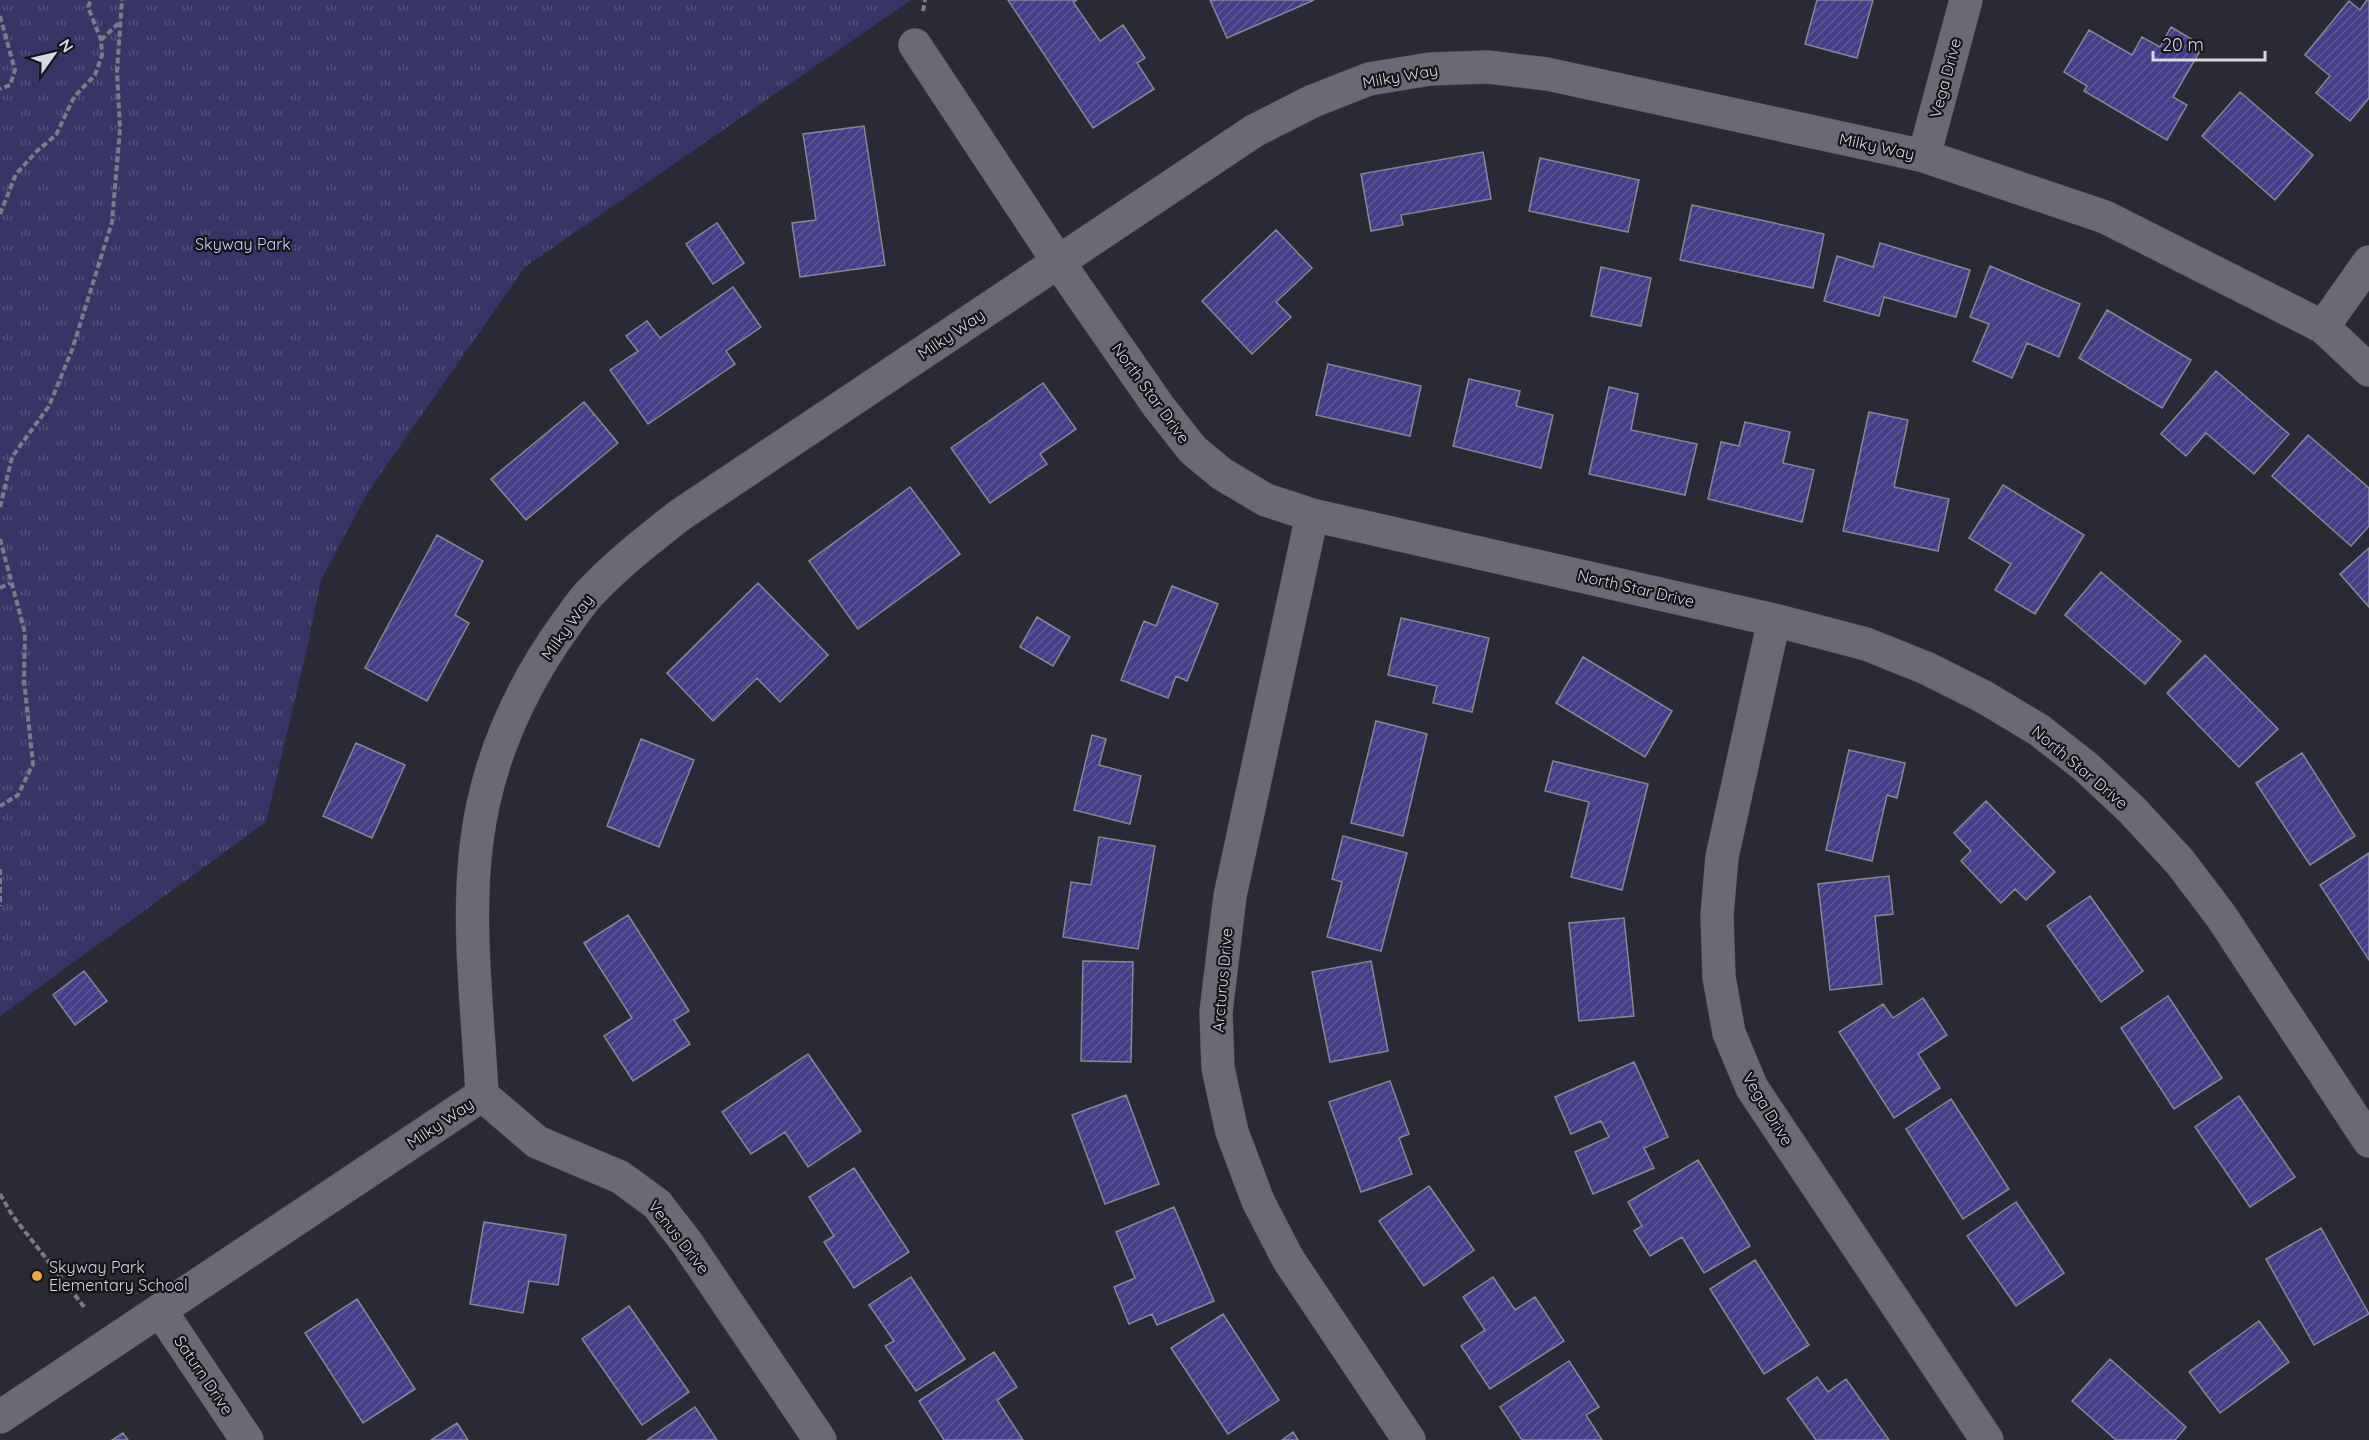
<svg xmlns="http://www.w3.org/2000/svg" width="2369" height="1440" font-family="Quicksand,sans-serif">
	<defs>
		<pattern id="park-tufts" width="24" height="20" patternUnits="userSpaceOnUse" patternTransform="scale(1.5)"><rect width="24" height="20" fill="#383466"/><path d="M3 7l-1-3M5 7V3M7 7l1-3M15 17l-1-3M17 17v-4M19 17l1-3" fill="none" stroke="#54517c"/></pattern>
		<pattern id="building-hatch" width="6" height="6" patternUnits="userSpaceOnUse" patternTransform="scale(1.5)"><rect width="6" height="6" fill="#443c87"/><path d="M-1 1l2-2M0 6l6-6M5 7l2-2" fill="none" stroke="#5e5798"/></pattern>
	</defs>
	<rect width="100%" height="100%" fill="#2a2a35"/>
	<path fill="url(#park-tufts)" d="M0,0h911l-386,267 -157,225 -47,88 -15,73 -40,169 -266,194z"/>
	<path fill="url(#building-hatch)" stroke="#878895" stroke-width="1.5" d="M1008,0h69l-4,2 27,39 23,-16 22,33 -8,5 17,26 -61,39z
		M1210,0h104l-87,38z
		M1817,0h56l-16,58 -52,-14z
		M2367,0h2v98l-19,23 -34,-28 14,-17 -25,-21 44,-54 11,9z
		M2171,27l32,19 -30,51 14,8 -20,35 -83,-49 3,-5 -23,-14 25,-42 43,25 10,-18 18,10z
		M2240,92l73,63 -38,45 -73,-64z
		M864,126l21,139 -85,12 -8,-54 24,-3 -13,-86z
		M1483,152l8,47 -90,16 2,10 -32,6 -10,-57z
		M1540,158l99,22 -11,52 -99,-21z
		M1692,205l132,29 -11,54 -133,-28z
		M717,223l27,40 -31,21 -27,-40z
		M1276,230l36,38 -36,34 15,15 -39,37 -50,-53z
		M1880,243l90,27 -14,47 -72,-20 -5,19 -55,-15 13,-45 36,11z
		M1990,266l90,38 -21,53 -32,-14 -15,35 -39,-17 16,-37 -19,-7z
		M1601,267l50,11 -10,48 -50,-10z
		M733,287l28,40 -35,24 9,13 -87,60 -38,-54 28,-19 -12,-15 21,-15 13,17z
		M2107,310l84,50 -29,48 -83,-50z
		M1328,364l93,22 -11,50 -94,-21z
		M2216,371l73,63 -35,40 -48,-41 -20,23 -25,-22z
		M1469,379l51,12 -4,15 37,9 -12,53 -88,-22z
		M1043,383l33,46 -36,25 7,10 -57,39 -39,-55z
		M1609,387l29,7 -7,36 66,14 -12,51 -96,-21z
		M584,402l34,41 -92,77 -35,-41z
		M1869,412l39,8 -14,67 55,12 -11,52 -95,-20z
		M1745,422l45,10 -7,31 31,7 -12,52 -94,-23 13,-57 18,4z
		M2308,435l61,53v38l-18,20 -79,-70z
		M2003,485l81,50 -49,79 -40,-24 16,-26 -42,-26z
		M910,487l50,67 -102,75 -49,-68z
		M437,535l46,26 -28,54 14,8 -42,78 -62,-33z
		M2369,548v59l-29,-33z
		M2101,572l80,69 -36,43 -80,-69z
		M758,583l70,72 -48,47 -23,-24 -44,43 -46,-48z
		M1172,586l46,18 -31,77 -11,-5 -8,22 -47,-18 23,-59 12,5z
		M1037,617l33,20 -17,29 -33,-19z
		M1401,618l88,20 -17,74 -39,-9 4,-17 -49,-11z
		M2205,655l73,74 -39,38 -72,-74z
		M1583,657l89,54 -27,46 -89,-54z
		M1376,721l51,13 -24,102 -52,-13z
		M1092,735l14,4 -7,26 42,11 -11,48 -56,-14z
		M641,739l53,21 -35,87 -52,-21z
		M356,743l49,22 -33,73 -49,-22z
		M1849,750l56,13 -8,35 -10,-3 -15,66 -46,-11z
		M2302,753l53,83 -45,29 -54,-82z
		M1553,761l95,23 -26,106 -51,-13 18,-75 -44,-11z
		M1986,801l69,71 -29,28 -11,-11 -14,14 -40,-42 10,-10 -17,-18z
		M1343,836l64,17 -26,98 -54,-14 15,-55 -10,-3z
		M1099,837l56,9 -17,103 -75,-12 8,-55 20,3z
		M2369,853v107l-49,-75z
		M1889,876l4,38 -18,2 7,68 -52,6 -12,-106z
		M2090,896l53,75 -42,31 -54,-76z
		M628,915l61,96 -15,9 16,24 -57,37 -29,-45 28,-18 -48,-75z
		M1624,918l10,98 -55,5 -10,-98z
		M1083,961l50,1 -2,100 -50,-1z
		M1371,961l17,90 -58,11 -18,-90z
		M84,971l23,30 -32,24 -22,-30z
		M2168,996l54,82 -48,31 -53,-81z
		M1923,998l24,37 -29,19 22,34 -46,30 -55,-86 44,-28 10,14z
		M808,1054l53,77 -53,36 -23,-35 -34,22 -29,-42z
		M1634,1062l34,75 -24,11 10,20 -61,26 -18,-42 34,-15 -8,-16 -30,13 -16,-37z
		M1390,1081l19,53 -10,4 13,36 -51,18 -32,-90z
		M1126,1095l33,89 -54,20 -33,-89z
		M2239,1096l56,81 -45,30 -55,-80z
		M1951,1099l58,90 -46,30 -57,-90z
		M1698,1160l52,86 -46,27 -22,-36 -32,19 -16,-25 8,-5 -14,-24z
		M854,1168l55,84 -55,36 -30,-46 10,-6 -25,-39z
		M1429,1186l45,64 -50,36 -45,-65z
		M2016,1202l48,71 -48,33 -49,-70z
		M1174,1207l40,94 -57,24 -5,-11 -23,10 -15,-37 21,-9 -19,-46z
		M484,1222l82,13 -8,50 -29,-4 -6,32 -53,-9z
		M2321,1228l48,86 -55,31 -48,-86z
		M1755,1260l54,85 -45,29 -54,-85z
		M911,1277l54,82 -49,32 -31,-45 9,-5 -25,-36z
		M1493,1277l22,33 20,-13 29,44 -74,48 -29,-43 24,-16 -22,-33z
		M357,1299l58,90 -52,34 -58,-90z
		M629,1306l60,86 -47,33 -60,-86z
		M1223,1314l56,86 -51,34 -57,-86z
		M2259,1321l30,41 -69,51 -31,-41z
		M994,1352l23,35 -20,13 26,40h-79l-25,-39z
		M2110,1359l76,68 -11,13h-59l-44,-39z
		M1569,1361l30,46 -13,8 16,25h-80l-22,-33z
		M1817,1377l11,15 18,-13 43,61h-73l-29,-41z
		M695,1407l22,33h-70z
		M457,1423l11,17h-37z
		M1293,1432l5,8h-16z
		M123,1433l5,7h-16z"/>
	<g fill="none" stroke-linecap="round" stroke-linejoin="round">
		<g stroke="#45454f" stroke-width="34">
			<path id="minor" d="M915,45l144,218 100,144 34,43 29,24 44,26 46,15 462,105 92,24 60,24 58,29 55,33 47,37 46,43 48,52 41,54 148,225
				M1924,156l42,-156
				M2323,327l46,-65
				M1312,515l-82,381 -14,116 2,56 14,64 26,69 30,58 121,181
				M1774,620l-52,237 -5,58 2,62 10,56 23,55 235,352
				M482,1095l55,47 83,35 37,27 30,39 133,197
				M160,1310l87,130
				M0,1417l482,-322c-4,-83 -16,-173 -5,-255 10,-78 43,-152 89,-216 7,-9 14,-20 22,-29 28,-30 60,-55 92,-80l574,-384 59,-30 56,-22 61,-10 58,-2 59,7 377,82 181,61 218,110 46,43"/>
		</g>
		<path stroke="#7c7c86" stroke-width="4" stroke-dasharray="6 3" stroke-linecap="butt" d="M923,11l2,-11
			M0,16l15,54 -5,15 -10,4
			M101,40l20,-19
			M0,214l16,-40 21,-23 19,-16 18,-38 21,-22 7,-20 -1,-15 -13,-33 3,-7
			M0,507l12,-50 37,-51 23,-56 40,-128 8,-93 -3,-58 5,-71
			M0,539l25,94 -1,47 9,84 -15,31 -18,11
			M0,588l10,-5
			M0,869v37
			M0,1194l12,21 73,93"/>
		<use href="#minor" stroke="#696a76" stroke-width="33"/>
	</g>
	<circle fill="#eda83b" stroke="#131318" stroke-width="2" cx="37" cy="1276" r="6"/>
	<g text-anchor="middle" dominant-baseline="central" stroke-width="4.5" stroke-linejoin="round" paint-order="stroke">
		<g font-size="16" fill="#d8d8e0" stroke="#131318">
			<text transform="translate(1400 76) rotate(-10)">Milky Way</text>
			<text transform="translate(1945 78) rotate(-75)">Vega Drive</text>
			<text transform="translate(1877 146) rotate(12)">Milky Way</text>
			<text transform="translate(951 334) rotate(-34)">Milky Way</text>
			<text transform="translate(1151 393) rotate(54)">North Star Drive</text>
			<text transform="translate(1636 588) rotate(13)">North Star Drive</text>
			<text transform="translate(567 627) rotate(-54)">Milky Way</text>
			<text transform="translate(2080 767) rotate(40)">North Star Drive</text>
			<text transform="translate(1222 980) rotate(-85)">Arcturus Drive</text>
			<text transform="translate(1768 1109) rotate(59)">Vega Drive</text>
			<text transform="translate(440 1123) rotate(-34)">Milky Way</text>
			<text transform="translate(679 1237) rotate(52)">Venus Drive</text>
			<text transform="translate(204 1375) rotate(56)">Saturn Drive</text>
		</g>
		<g font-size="16" fill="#d0d1fd" stroke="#131318">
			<text x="243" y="244">Skyway Park</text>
		</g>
		<g font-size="16" fill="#d8d8e0" stroke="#131318" text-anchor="start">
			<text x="49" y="1267">Skyway Park<tspan x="49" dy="18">Elementary School</tspan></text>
		</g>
	</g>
	<g transform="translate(54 54) rotate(56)" stroke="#131318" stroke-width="4.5" paint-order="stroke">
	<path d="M0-4.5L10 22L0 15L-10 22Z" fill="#d8d8e0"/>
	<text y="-9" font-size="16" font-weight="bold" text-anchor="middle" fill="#d8d8e0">N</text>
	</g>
	<path d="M2153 51v9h112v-9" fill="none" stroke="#d8d8e0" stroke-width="3"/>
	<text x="2162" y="51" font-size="18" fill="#d8d8e0" stroke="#131318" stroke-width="4.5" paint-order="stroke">20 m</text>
</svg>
